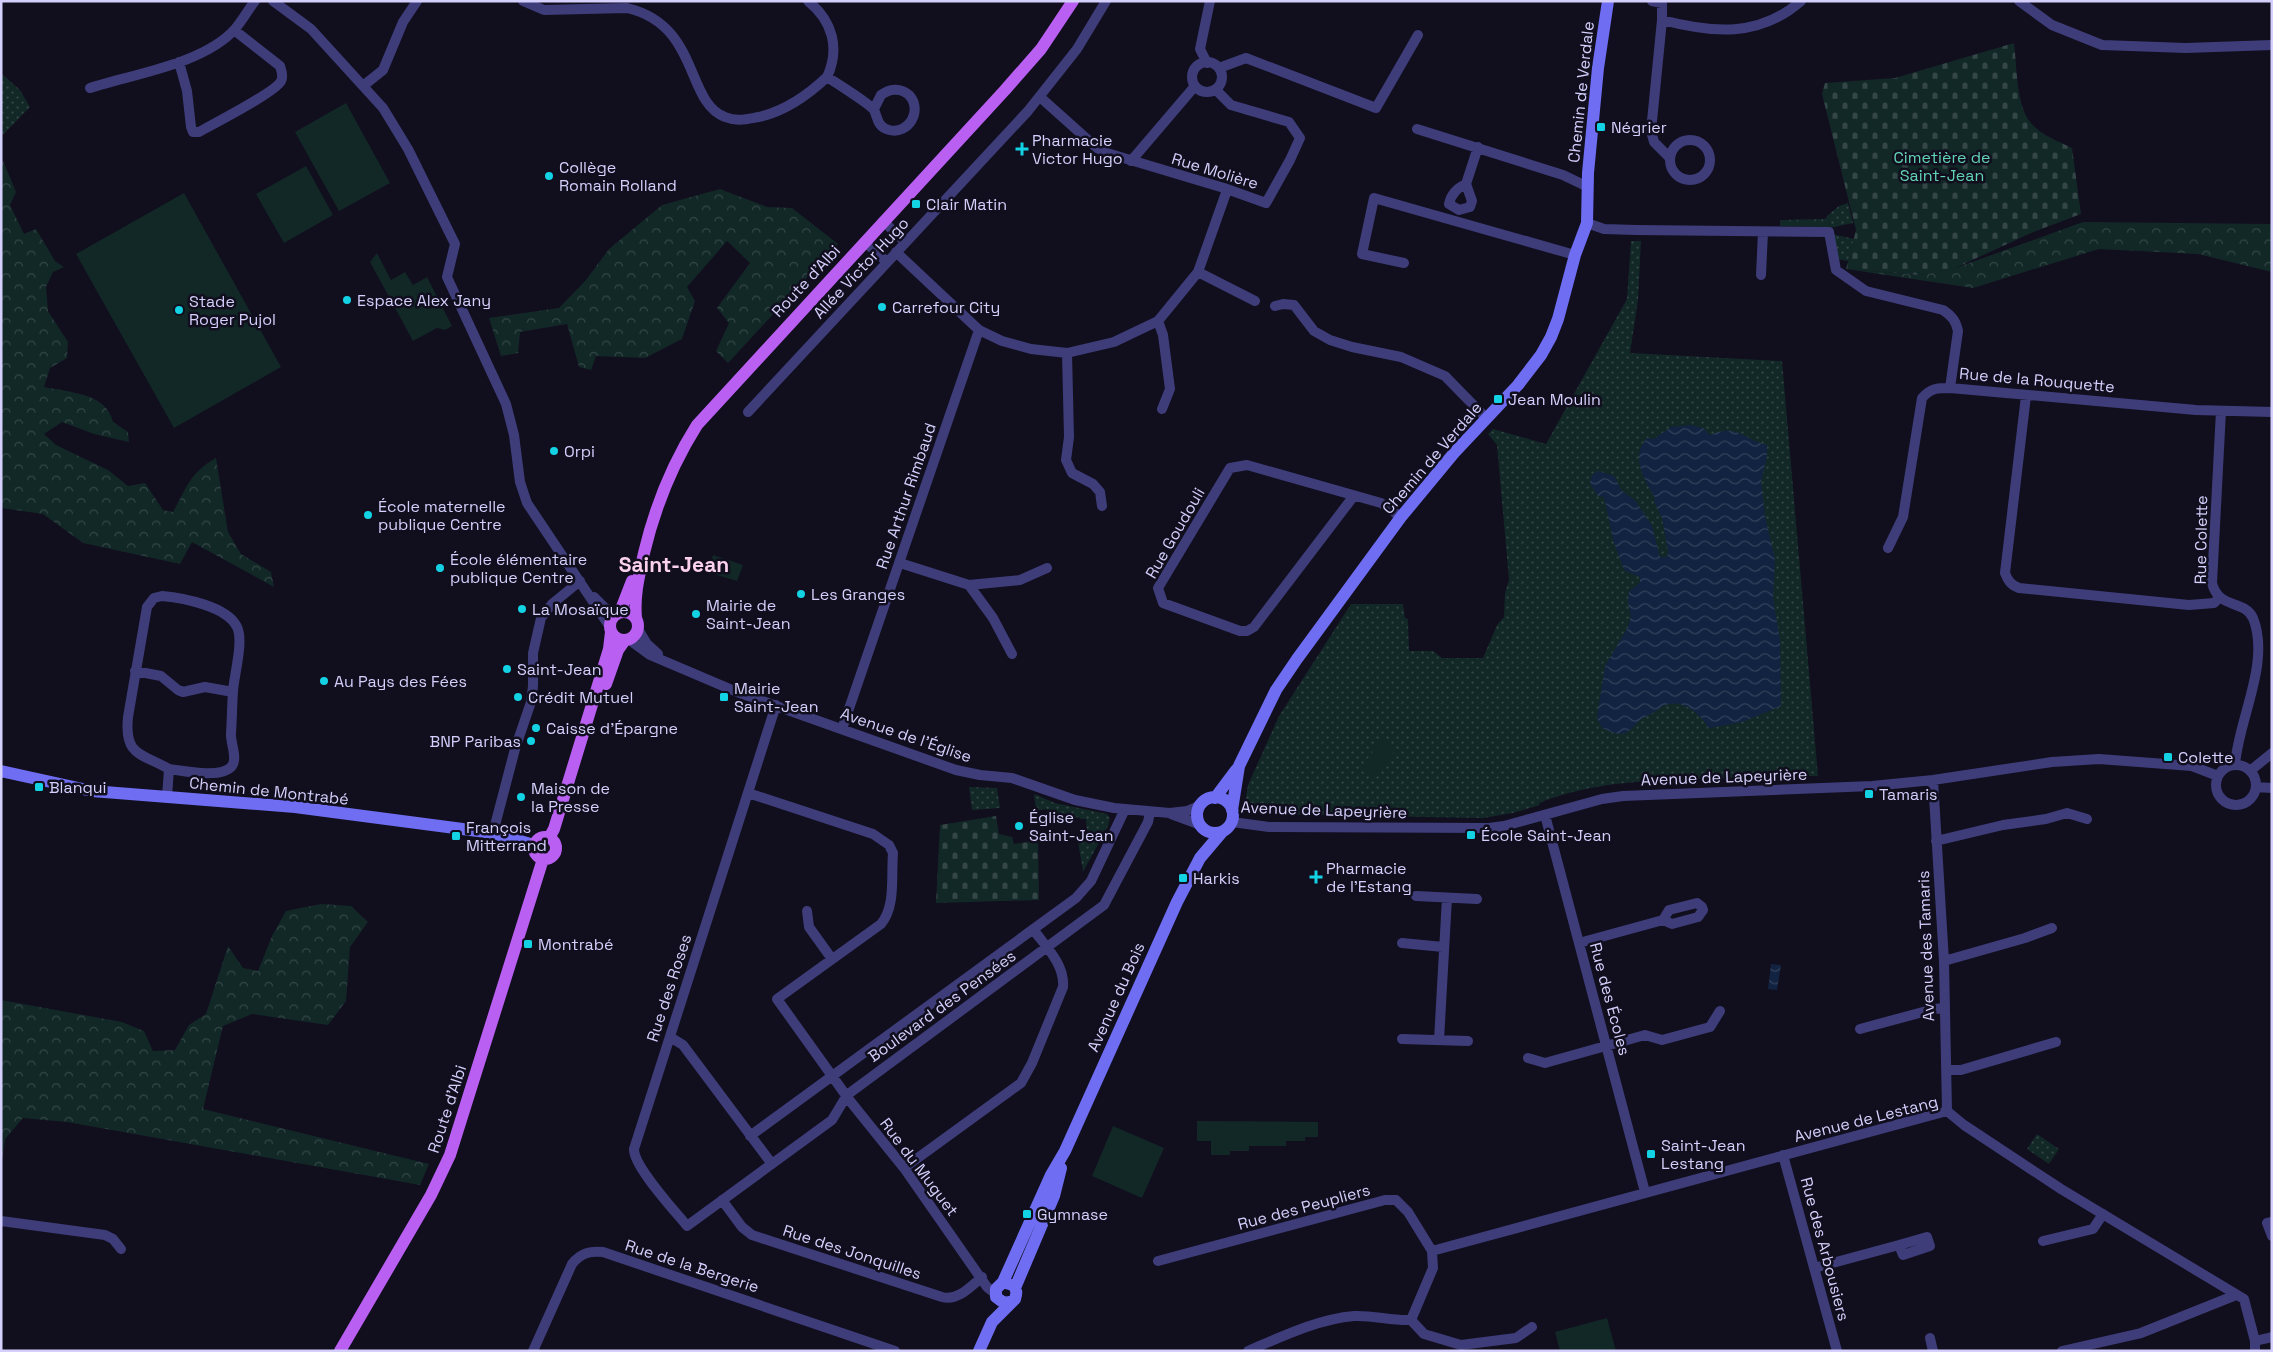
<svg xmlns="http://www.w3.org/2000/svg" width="2273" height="1352" font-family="'Space Grotesk',sans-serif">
	<defs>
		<pattern id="grass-dots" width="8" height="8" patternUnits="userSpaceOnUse" patternTransform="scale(1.25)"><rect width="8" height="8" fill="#122827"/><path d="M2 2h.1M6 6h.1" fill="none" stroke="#344647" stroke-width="1.8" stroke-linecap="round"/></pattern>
		<pattern id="forest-crowns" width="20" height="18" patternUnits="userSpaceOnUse" patternTransform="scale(1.25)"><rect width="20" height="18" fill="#122827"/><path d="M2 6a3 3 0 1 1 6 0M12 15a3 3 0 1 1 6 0" fill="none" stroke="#344647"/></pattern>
		<pattern id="cemetery-stones" width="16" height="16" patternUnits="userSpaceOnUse" patternTransform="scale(1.25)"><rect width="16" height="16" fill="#122827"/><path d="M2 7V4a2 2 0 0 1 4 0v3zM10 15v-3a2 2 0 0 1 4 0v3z" fill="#344647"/></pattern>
		<pattern id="water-waves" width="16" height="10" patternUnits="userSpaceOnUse" patternTransform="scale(1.25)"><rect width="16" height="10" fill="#112340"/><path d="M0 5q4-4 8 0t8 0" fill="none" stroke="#33425c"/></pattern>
	</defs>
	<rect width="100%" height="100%" fill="#110e1e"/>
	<path fill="url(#grass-dots)" d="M1,73l19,17 10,17 -27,28 -2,-2z
		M1848,203l5,20 -23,5 -2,-13 11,-9z
		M1832,234l22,5 -6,22 -12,-2z
		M1631,241h10l-3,59 -8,53 152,8 36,415c-38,0 -76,1 -114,3 -56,1 -112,3 -165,24l1,2 -27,8 -30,5 -229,-4 -5,-2 -4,-10 3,-17 31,-69 72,-112h52l2,14 3,1 1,32h24l9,7h41l14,-33 7,-8 1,-24 4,-13 -12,-135 -9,-11 5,-5 53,15 81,-145z
		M969,787l28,1 3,20 -28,2z
		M1034,794l21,9 52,11 3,4 -2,8 -25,46 -6,-37 10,-1 -1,-15h-6l-1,-2 -30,5 -2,-13 -11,2z
		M2037,1134l22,15 -10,15 -22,-15z"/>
	<path fill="url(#forest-crowns)" d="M1,156l15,36 -6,13 14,29 12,-5 19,32 9,6 -11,5 -7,15 2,24 20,31 -1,16 -17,10 -6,19c24,5 63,6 69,35l15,10 1,10 -35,-8 -32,-12 -18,12 12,11 52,25 20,16 17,-3 18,27 10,2c14,-24 16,-39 43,-54l12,74 13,22 30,18 3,15 -82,-45 -12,22 -97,-21 -40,-29 -42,-6z
		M720,189l47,18 25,1 46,36 -110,119 -12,-12 13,-28 -12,-15 33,-45 -23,-22 -40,46 8,14 -13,38 -37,19 -49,-2 -5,14 -12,-3 -12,-43 -47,8 -2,21 -17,3 -12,-38 70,-10 27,-28 23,-31 53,-44z
		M1828,215l2,12 -50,-1v-6l45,-1z
		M2083,222l189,2v48l-74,-18 -99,-5 -126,39 -127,-19 73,6 31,-5z
		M321,904l30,2 17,16 -18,25 -4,54 -18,24 -76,-11 -29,12 -20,83 226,55 -9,21 -353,-63 -44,-4 -18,21 -4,30v-169l121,22 22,9 9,20 22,-1 14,-25 17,-11 22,-68 15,22 15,3 14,-35 14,-25z"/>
	<path fill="url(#cemetery-stones)" d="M2014,43c3,23 2,63 17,80 10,12 27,18 41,25l9,66 -50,19 -80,37 -32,5 -73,-6 10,-39 -34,-136 3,-11 70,-5z
		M996,816l3,18 13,3 2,7 24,-4 1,60 -103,3 4,-78z"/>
	<path fill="#122827" d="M346,103l44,80 -51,28 -44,-79z
		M306,166l27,49 -49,28 -28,-49z
		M184,193l97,174 -107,61 -98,-174z
		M377,253l14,27 14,-8 8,13 14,-8 25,49 -7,4 -8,-2 -24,13 -43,-79z
		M713,555l30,10 -6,16 -30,-9z
		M1382,740h3l9,7 1,4 -23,25 -10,-10z
		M1197,1121l121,1v15h-13v4h-19v5h-37v5h-19v4h-19v-14h-14z
		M1113,1126l51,22 -22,50 -50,-22z
		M1607,1318l9,33h-56l-5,-19z"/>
	<path fill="url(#water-waves)" d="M1691,425l12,3 7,7c27,-12 34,5 57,10v12l-6,24 4,36 10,42 -2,40 7,41 1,66 -39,16 -33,6c-9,-14 -27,-31 -46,-22 -6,4 -13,9 -20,12 -8,5 -12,15 -22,16 -6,0 -14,-4 -19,-6l-5,-10 8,-52 23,-39 3,-11 -3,-13 1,-12 11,-8v-6l-16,-7 -10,-27 -10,-46 -6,-1 -8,-13 2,-8 6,-4 16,5 8,15 13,9 17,26 8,31h5l3,-2v-4l-6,-33 -8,-17 1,-3c-11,-19 -25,-41 -8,-60l7,1 17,-12z
		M1771,964l10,1 -4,25 -9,-1z"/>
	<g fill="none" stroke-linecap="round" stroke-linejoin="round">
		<path stroke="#3e3d7a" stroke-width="10" d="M273,1l38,28 72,79 25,41 47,95 -8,33 59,127 8,31 6,47 7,21 83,124
			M523,1l21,9 83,-2c73,17 58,94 98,109 12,5 22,2 34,0 26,-6 49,-22 68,-40 8,5 44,28 47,33 4,8 3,17 15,20 20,5 34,-20 20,-35 -9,-8 -20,-6 -28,0l-7,14
			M808,1c25,20 32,48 19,76
			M1652,1l10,2v17l-11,111 3,11 16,16
			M2019,1l33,24 50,20 84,3 86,-3
			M1662,20c50,13 97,18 139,-19
			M179,62l8,29 4,36 2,5h6c14,-8 77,-40 82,-51 3,-5 0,-11 -1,-15l-46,-36
			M1192 77a15 15 0 1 1 30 0a15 15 0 1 1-30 0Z
			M1207,63l-7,-14 10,-48
			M1219,68l27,-10 130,50 42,-73
			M363,86l20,-16 20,-48 14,-21
			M90,88c43,-14 114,-24 145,-59 7,-8 13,-19 20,-28
			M1040,97l57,51 10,5 117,35 42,15 24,-43 10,-22 -11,-16 -58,-17 -15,-15
			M1417,129l146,46 25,12
			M1670 160a20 20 0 1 1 40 0a20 20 0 1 1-40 0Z
			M1131,161l64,-75
			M1466,184l6,17 -2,6 -11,3 -10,-6c2,-10 8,-16 17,-20l12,-37
			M883,221l22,21
			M1587,223l17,6 32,1 193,2 7,38 30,21 77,19c9,6 13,11 15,21l-8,57 246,22 76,2
			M865,242l22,20
			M896,252l83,78 23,11 29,8 36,4 47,-11 44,-21 40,-49 29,-82
			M1404,263l-42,-9 12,-56 201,57
			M1198,272l57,29
			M1761,275l2,-43
			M1275,306l8,-2 11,1 20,26 16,9 22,7 49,10 44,19 41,42
			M1158,321l5,14 7,54 -8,20
			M1067,353l2,84 -3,23 6,13 21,11 7,8 2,14
			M2026,396l-21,177c3,8 6,12 14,15l170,17 25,-2 5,-5
			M2221,411l-9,172c7,27 32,16 41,35 18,45 -15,102 -18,147
			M748,412l280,-301 49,-62 29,-48
			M1353,497l-99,130 -7,4h-7l-77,-28 -5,-15 72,-120 17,-3 134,38 20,14
			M1888,548l15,-31 19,-119c9,-10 15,-10 28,-10
			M900,563l69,22 51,-5 27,-12
			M969,585l24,33 19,36
			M594,597l11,11 12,5
			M638,629l9,15 11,10
			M628,639l22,16 87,37 219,78 24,5 32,3 63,22 39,8 56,5 17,-2 14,-6
			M135,671l26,5 17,14 5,2 22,-5 28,5
			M776,705l-142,444c-1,17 41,62 53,77l145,-106 15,-25 257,-190 44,-83 2,-10
			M842,729l137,-399
			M2216 785a20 20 0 1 1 40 0a20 20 0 1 1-40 0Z
			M2250,771l22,-18
			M1933,780l11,181 3,150
			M2256,787l16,1
			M748,793l125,41 16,11 4,8c-2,23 3,53 -12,71l-104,75 73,102 54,67 83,119 9,7
			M167,797l2,-28c15,2 53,10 63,-3 6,-8 -2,-24 -1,-33 1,-14 1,-28 2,-42 1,-16 11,-50 4,-64 -10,-21 -54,-29 -75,-31l-8,2 -7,9 -19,110c-4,40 14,36 41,52
			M1171,814l30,11
			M1545,815l100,377
			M1232,822l37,5 220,1 15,-2 98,-27 21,-3 249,-10 61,-6 119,-18 47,-3 93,7 26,10
			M493,833l22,-84 16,-47 2,-16v-33l8,-35 11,-14 28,-23
			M1936,841l67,-16 43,-6 21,-6 20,6
			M1416,896l61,3
			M807,911l2,16 23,32
			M1402,943l41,4
			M1579,943l84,-23 9,4 26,-7 5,-7 -1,-3 -5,-4 -28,7 -6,10
			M1944,961l81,-23 27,-10
			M1860,1029l74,-20 10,-1
			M670,1037l13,8 89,119
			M1402,1039l66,2
			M1439,1040l8,-142
			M1528,1058l17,5 100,-28 17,5 48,-13 10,-16
			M1947,1070h14l95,-28
			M1947,1111l17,14 97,64 183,110 11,42v10
			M750,1136l326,-238 15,-17 34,-72
			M1783,1155l54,196
			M904,1168l117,-85 11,-20 31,-76c2,-23 -18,-41 -30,-58
			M722,1200l20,27 10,8 190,62c16,4 28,-10 40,-20
			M1,1221l104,14 8,4 8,10
			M2272,1222l-5,1 5,13
			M2043,1241l50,-12 10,-15
			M1432,1251l515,-140
			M1158,1261l227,-61h11l12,12 24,39
			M1814,1268l85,-23 4,10 27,-9 -3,-9 -28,8
			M1411,1320l13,14 37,11 55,-7 16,-11
			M1930,1338l3,13
			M2255,1341l17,-4
			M533,1351l39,-87c9,-11 17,-13 31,-12l292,99
			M1248,1351c33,-14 70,-32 106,-35 20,-1 37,5 57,4l22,-52 -1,-17
			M2062,1351l79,-18 95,-38"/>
		<path stroke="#6f6ef3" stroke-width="12" d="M1,771l91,20 203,16 198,26 41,12
			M1197 815a18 18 0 1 1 36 0a18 18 0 1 1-36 0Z
			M1215,798l21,-28
			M1232,810l7,-44 37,-76 21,-31 104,-142 53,-64 64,-68 23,-30 10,-18 7,-18 17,-64 12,-32 1,-50 10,-105 10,-67
			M1003,1282l48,-107 14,-24 112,-249 23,-44 22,-26
			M1015,1288l39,-92 7,-28
			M979,1351l13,-29 23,-23c2,-6 2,-9 -2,-14l-10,-3 -7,7v8l8,6 6,-1"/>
		<path stroke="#b960f2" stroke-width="12" d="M610 626a14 14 0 1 1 28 0a14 14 0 1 1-28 0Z
			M620,612l12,-31
			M636,618c-2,-23 3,-42 8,-65 11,-46 27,-87 53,-128l308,-335 36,-41 32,-48
			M606,684l12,-34 7,-10
			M534 848a11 11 0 1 1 22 0a11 11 0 1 1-22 0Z
			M549,838l5,-9 55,-180 2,-17
			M340,1351l91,-156 19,-40 93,-296"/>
	</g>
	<g fill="#13d2e4" stroke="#110e1e" stroke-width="2">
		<rect x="1596" y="122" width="10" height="10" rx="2.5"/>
		<path d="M1019.5 141.5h5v5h5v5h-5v5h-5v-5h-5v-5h5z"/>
		<circle cx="549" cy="176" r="5"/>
		<rect x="911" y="199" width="10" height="10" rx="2.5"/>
		<circle cx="347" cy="300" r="5"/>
		<circle cx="882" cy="307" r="5"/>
		<circle cx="179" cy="310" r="5"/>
		<rect x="1493" y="394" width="10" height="10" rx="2.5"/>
		<circle cx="554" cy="451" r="5"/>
		<circle cx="368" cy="515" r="5"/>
		<circle cx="440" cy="568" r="5"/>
		<circle cx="801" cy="594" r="5"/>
		<circle cx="522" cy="609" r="5"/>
		<circle cx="696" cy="614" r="5"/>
		<circle cx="507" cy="669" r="5"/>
		<circle cx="324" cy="681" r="5"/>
		<circle cx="518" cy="697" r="5"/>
		<rect x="719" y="692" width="10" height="10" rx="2.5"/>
		<circle cx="536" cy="728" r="5"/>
		<circle cx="531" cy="741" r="5"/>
		<rect x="2163" y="752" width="10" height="10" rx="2.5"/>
		<rect x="34" y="782" width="10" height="10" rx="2.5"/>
		<rect x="1864" y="789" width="10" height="10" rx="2.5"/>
		<circle cx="521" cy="797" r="5"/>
		<circle cx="1019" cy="826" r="5"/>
		<rect x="1466" y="830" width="10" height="10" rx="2.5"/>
		<rect x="451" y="831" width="10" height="10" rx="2.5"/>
		<path d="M1313.5 869.5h5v5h5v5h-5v5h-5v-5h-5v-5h5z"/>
		<rect x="1178" y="873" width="10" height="10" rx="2.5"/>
		<rect x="523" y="939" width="10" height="10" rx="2.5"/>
		<rect x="1646" y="1149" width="10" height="10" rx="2.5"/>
		<rect x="1022" y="1209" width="10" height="10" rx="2.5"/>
	</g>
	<g text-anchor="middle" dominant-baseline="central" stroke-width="5" stroke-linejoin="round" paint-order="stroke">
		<g font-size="16" fill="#d4cffb" stroke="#110e1e">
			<text transform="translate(1581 92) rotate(-84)">Chemin de Verdale</text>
			<text transform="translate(1215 171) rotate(17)">Rue Molière</text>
			<text transform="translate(861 268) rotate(-47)">Allée Victor Hugo</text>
			<text transform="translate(806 281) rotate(-47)">Route d'Albi</text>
			<text transform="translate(2037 380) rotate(5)">Rue de la Rouquette</text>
			<text transform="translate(1432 458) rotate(-49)">Chemin de Verdale</text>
			<text transform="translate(906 496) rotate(-71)">Rue Arthur Rimbaud</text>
			<text transform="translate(1175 533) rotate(-60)">Rue Goudouli</text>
			<text transform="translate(2201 540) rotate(-89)">Rue Colette</text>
			<text transform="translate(906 735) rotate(19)">Avenue de l'Église</text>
			<text transform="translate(1724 777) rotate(-2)">Avenue de Lapeyrière</text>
			<text transform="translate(269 791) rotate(6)">Chemin de Montrabé</text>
			<text transform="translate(1324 810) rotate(2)">Avenue de Lapeyrière</text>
			<text transform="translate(1926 946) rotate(-92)">Avenue des Tamaris</text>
			<text transform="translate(669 988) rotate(-72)">Rue des Roses</text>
			<text transform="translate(1116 997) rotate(-66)">Avenue du Bois</text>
			<text transform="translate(1610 999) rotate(75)">Rue des Écoles</text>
			<text transform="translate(942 1006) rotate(-36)">Boulevard des Pensées</text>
			<text transform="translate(447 1109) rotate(-72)">Route d'Albi</text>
			<text transform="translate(1866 1119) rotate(-14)">Avenue de Lestang</text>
			<text transform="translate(919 1167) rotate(53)">Rue du Muguet</text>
			<text transform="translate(1304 1207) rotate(-15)">Rue des Peupliers</text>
			<text transform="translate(1825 1249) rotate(75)">Rue des Arbousiers</text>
			<text transform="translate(852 1252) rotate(18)">Rue des Jonquilles</text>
			<text transform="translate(692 1266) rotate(18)">Rue de la Bergerie</text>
		</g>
		<g font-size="16" fill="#d4cffb" stroke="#110e1e" text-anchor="start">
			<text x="1611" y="127">Négrier</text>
			<text x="1032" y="140">Pharmacie<tspan x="1032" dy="18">Victor Hugo</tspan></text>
			<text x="559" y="167">Collège<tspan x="559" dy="18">Romain Rolland</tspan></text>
			<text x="926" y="204">Clair Matin</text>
			<text x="357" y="300">Espace Alex Jany</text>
			<text x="189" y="301">Stade<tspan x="189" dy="18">Roger Pujol</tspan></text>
			<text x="892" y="307">Carrefour City</text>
			<text x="1508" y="399">Jean Moulin</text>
			<text x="564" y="451">Orpi</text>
			<text x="378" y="506">École maternelle<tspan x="378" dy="18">publique Centre</tspan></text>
			<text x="450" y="559">École élémentaire<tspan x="450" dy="18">publique Centre</tspan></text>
			<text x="811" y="594">Les Granges</text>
			<text x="706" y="605">Mairie de<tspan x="706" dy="18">Saint-Jean</tspan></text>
			<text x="532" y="609">La Mosaïque</text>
			<text x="517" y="669">Saint-Jean</text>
			<text x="334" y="681">Au Pays des Fées</text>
			<text x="734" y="688">Mairie<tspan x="734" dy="18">Saint-Jean</tspan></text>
			<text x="528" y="697">Crédit Mutuel</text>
			<text x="546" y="728">Caisse d'Épargne</text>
			<text x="521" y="741" text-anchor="end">BNP Paribas</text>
			<text x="2178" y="757">Colette</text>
			<text x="49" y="787">Blanqui</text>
			<text x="531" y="788">Maison de<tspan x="531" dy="18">la Presse</tspan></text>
			<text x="1879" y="794">Tamaris</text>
			<text x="1029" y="817">Église<tspan x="1029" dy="18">Saint-Jean</tspan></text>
			<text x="466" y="827">François<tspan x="466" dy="18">Mitterrand</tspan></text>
			<text x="1481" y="835">École Saint-Jean</text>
			<text x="1326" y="868">Pharmacie<tspan x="1326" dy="18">de l'Estang</tspan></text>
			<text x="1193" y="878">Harkis</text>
			<text x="538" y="944">Montrabé</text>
			<text x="1661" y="1145">Saint-Jean<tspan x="1661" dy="18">Lestang</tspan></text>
			<text x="1037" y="1214">Gymnase</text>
		</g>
		<g font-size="16" fill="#62d4b6" stroke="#110e1e">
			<text x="1942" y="157">Cimetière de<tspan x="1942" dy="18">Saint-Jean</tspan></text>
		</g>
		<g font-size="21" font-weight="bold" fill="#fbd1ed" stroke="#110e1e">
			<text x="674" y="564">Saint-Jean</text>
		</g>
	</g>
	<rect width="2273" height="1352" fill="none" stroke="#d4cffb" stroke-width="5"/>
</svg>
